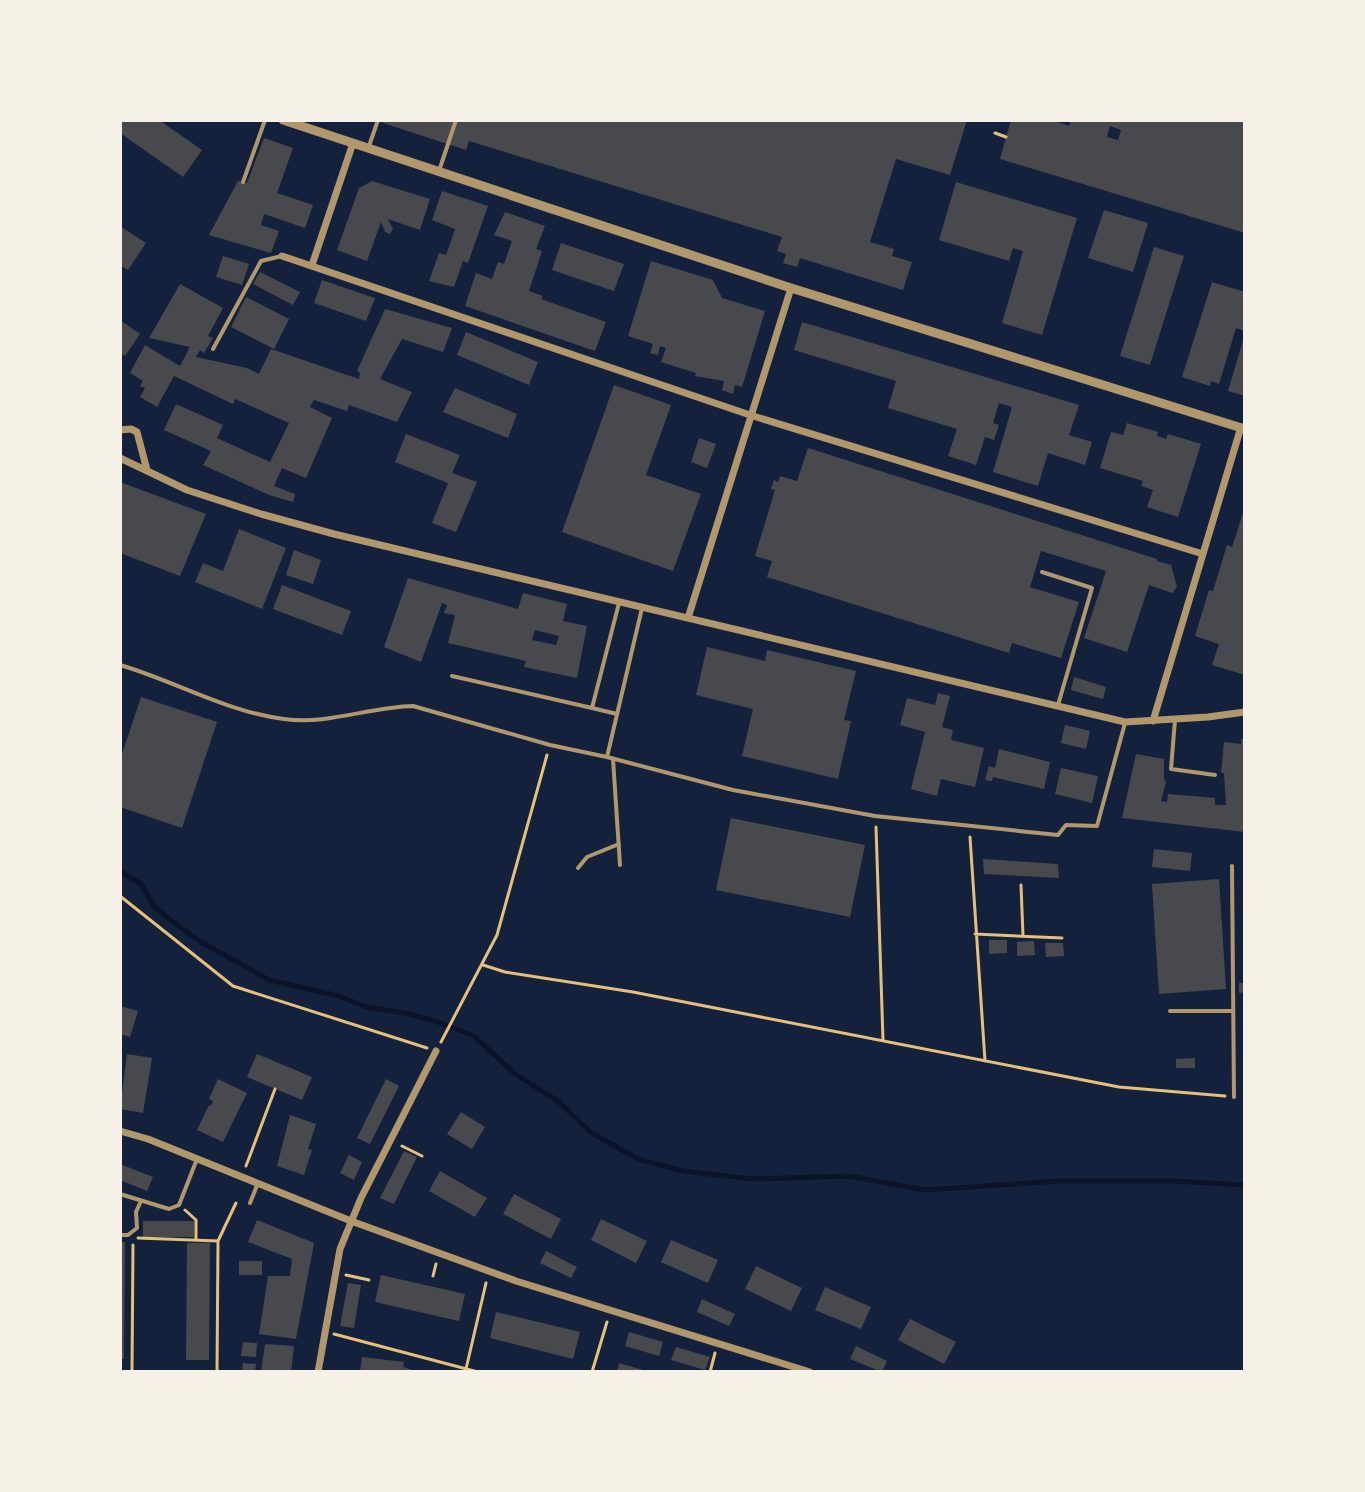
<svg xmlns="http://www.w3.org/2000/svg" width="1365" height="1492" font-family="Figtree,sans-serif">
	<rect width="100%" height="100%" fill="#14213d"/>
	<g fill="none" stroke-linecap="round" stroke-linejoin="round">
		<path stroke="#0b132b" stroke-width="5" d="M120 871 141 884 154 906 173 922 201 942 269 980 339 996 366 1007 406 1013 438 1022 474 1036 515 1074 558 1101 590 1132 638 1159 682 1171 754 1179 849 1176 925 1190 1059 1181H1173L1245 1185"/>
	</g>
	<path fill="#48494c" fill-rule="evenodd" d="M120 120H159L202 150 183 177 120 133Z
		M384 120 475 122 967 120 950 175 896 159 870 242 894 249 892 256 912 262 903 290 800 258 797 267 783 263 786 254 777 251 782 237 469 141 466 150 383 123Z
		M1011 120H1059L1058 122 1069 126 1071 120H1245V233L1000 159ZM1110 126 1121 130 1118 140 1107 137Z
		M264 138 293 148 277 193 313 205 305 228 264 214 261 225 279 231 271 253 209 235 238 181 247 183Z
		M372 181 430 199 420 230 388 219 393 229 390 234 385 232 381 222 367 261 337 250 359 188Z
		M956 182 1077 218 1042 335 1002 323 1023 251 1013 248 1009 261 939 240Z
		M442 191 488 206 468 263 463 261 454 287 429 281 439 253 446 255 455 229 432 220Z
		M1104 210 1148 223 1133 272 1088 258Z
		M505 212 545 226 536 249 542 251 529 291 543 296 541 299 606 322 595 351 465 306 476 273 492 279 498 262 504 264 512 241 494 235Z
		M120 226 146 243 128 270 120 265Z
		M561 243 624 264 614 291 552 270Z
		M1154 247 1184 256 1150 365 1120 356Z
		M223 256 249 264 242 285 216 277Z
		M651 261 713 280 722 298 765 311 742 387 735 385 733 394 722 390 724 381 695 376 696 373 661 362 666 348 660 346 658 355 650 353 653 344 628 336Z
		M260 272 300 292 293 305 253 284Z
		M322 280 375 298 366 321 314 303Z
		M1212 282 1245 292V331L1236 328 1219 384 1211 381 1210 386 1182 377Z
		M180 284 223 308 208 336 213 338 204 353 200 350 196 357 247 368 259 374 271 349 359 379 360 373 357 371 385 309 452 328 443 352 402 339 380 379 412 392 397 422 349 405 347 411 314 400 310 407 332 418 306 478 282 468 274 486 295 494 293 502 269 495 203 465 211 451 164 430 176 404 223 425 217 438 270 462 289 423 235 399 233 404 174 376 157 407 140 397 145 388 140 386 143 381 130 373 145 345 180 366 190 347 149 338Z
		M246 297 289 319 274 349 231 327Z
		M120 320 140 334 125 356 120 353Z
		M802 322 1079 405 1069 435 1092 442 1085 465 1048 453 1038 486 993 472 1012 407 999 403 993 423 999 425 994 440 985 437 976 465 948 456 957 429 888 408 896 381 794 350Z
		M466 332 538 362 529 385 457 355Z
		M1244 337H1245V396L1228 391Z
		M614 385 671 405 646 475 701 494 673 571 562 532Z
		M455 388 517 414 508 438 443 412Z
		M1127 423 1158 432 1157 436 1166 439 1168 434 1201 444 1178 517 1147 507 1153 490 1141 486 1143 481 1100 468 1111 432 1123 435Z
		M406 434 460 455 452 473 477 482 456 532 432 523 448 483 395 462Z
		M699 438 716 444 707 468 691 462Z
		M808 448 1157 559V561L1171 565 1177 587 1172 593 1149 585 1127 652 1084 638 1106 571 1041 551 1030 587 1079 602 1061 658 1012 643 1009 653 767 577 772 561 755 556 775 490 771 489 774 480 778 482 780 476 797 481Z
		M120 482 206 514 180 576 120 553Z
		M1245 507V675L1212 665 1219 644 1195 636 1209 590 1213 591 1227 545 1232 547Z
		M239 529 286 548 262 609 195 582 203 563 223 571Z
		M294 550 321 560 313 584 286 575Z
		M408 578 518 609 523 593 567 604 563 621 587 626 577 678 524 667 526 661 448 643 455 615 444 613 447 605 442 603 421 662 384 647ZM535 630 559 636 556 645 532 640Z
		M282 585 351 611 342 635 273 609Z
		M707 647 765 661 767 650 856 671 844 720 851 721 838 779 742 756 753 709 696 695Z
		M1074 677 1106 687 1103 699 1071 690Z
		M938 693 950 696 942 727 953 730 951 740 984 748 975 787 941 779 937 796 911 789 925 732 900 725 907 698 935 705Z
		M141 697 217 722 182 828 120 807V760Z
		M1065 725 1090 731 1086 749 1061 743Z
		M1241 739H1245V832L1122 818 1136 754 1164 759V779L1166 782 1161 801 1167 802 1168 794 1215 798V805H1226L1224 773H1221L1224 742 1241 744Z
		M999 749 1050 762 1044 789 993 777 992 781 985 780 989 766 995 768Z
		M1061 768 1098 776 1092 803 1055 794Z
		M731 818 865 845 850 917 716 890Z
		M1154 849 1192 853 1190 871 1152 867Z
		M983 859 1058 864 1059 878 984 874Z
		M1219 879 1226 989 1159 994 1152 884Z
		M989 940H1007V953L989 954Z
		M1034 941 1035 955 1017 956V942Z
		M1045 943H1063L1064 956 1046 957Z
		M1239 983H1245V992L1239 993Z
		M120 1006 138 1011 130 1037 120 1034Z
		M127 1054 152 1058 143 1113 120 1109Z
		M257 1054 312 1077 302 1100 247 1077Z
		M1195 1058V1068H1176V1059Z
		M218 1079 247 1093 223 1142 197 1130 209 1105 211 1106 213 1101 209 1099Z
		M386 1079 399 1086 370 1144 357 1138Z
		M461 1112 485 1127 472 1149 447 1134Z
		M290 1115 316 1124 308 1149 312 1150 304 1175 277 1166Z
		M404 1151 417 1157 394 1204 380 1198Z
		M349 1155 362 1162 354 1180 340 1173Z
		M120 1164 153 1177 147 1191 120 1180Z
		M440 1171 487 1198 475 1217 429 1191Z
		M514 1194 561 1219 551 1239 503 1214Z
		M601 1219 647 1241 636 1263 591 1240Z
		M257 1220 314 1243 296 1339 259 1334 268 1276H290L292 1259 248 1242Z
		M143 1221H194V1237H143Z
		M671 1240 718 1260 708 1283 661 1262Z
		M120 1242H125L124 1359H120Z
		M187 1243H210L209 1360H186Z
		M546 1251 577 1267 571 1278 540 1263Z
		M239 1261H262V1275H239Z
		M756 1266 802 1288 791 1311 745 1289Z
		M381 1275 465 1294 459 1321 375 1302Z
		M348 1283 361 1285 354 1328 340 1326Z
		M825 1287 871 1307 861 1329 815 1310Z
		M702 1299 735 1314 729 1326 697 1312Z
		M496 1312 580 1332 573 1359 490 1338Z
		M910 1319 956 1342 944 1364 898 1340Z
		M629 1332 663 1342 659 1356 625 1346Z
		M243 1342 257 1343 256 1357 241 1356Z
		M265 1344 294 1346 291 1372H261Z
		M856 1346 887 1361 882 1372 850 1359Z
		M676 1347 710 1357 705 1370 671 1360Z
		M362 1357 404 1362 403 1367 419 1372H360Z
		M243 1363 256 1364 255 1372 242 1371Z
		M619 1363 647 1371V1372H617Z"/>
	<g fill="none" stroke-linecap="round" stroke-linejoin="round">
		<path stroke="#e5c07b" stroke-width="3" d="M995 133 1006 137
			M876 827 883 1040
			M970 837 985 1061
			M1021 885 1023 936
			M120 896 233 986 427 1048
			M975 934 1062 938
			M483 965 505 972 633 992 1119 1087 1225 1096
			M441 1042 497 935 547 755
			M402 1146 422 1156
			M246 1166 275 1089
			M185 1210 196 1220V1240
			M138 1238 218 1241
			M346 1275 369 1280
			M433 1276 436 1264
			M334 1334 478 1372
			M466 1369 486 1283
			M132 1372 133 1245
			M217 1372 218 1241 236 1203
			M592 1372 607 1322
			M710 1372 715 1353"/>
		<path stroke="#b1986c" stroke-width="4" d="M369 146 378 120
			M439 171 456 120
			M243 182 265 120
			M213 349 261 261 282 256
			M1042 572 1092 588 1058 705
			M120 665C175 681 227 712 284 719 328 725 369 707 413 706L550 745 607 757 733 790 875 816 1058 835 1066 825 1097 826 1125 723
			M452 676 592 708 619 603
			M592 708 617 714
			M1175 720 1171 769 1215 775
			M607 757 642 608
			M613 759 620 865
			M1232 866 1234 1097
			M578 868 587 857 619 844
			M1170 1011H1233
			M120 1194 169 1209 179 1205 197 1159
			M250 1203 258 1183
			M120 1235H128L137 1228 136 1212 140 1203"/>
		<path stroke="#b1986c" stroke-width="7" d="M282 256 753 416 1203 554
			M312 265 353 143
			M120 430 131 429 137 432 147 470
			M120 458 187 490 261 514 334 534 1125 722 1208 717 1245 712
			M688 618 791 288
			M1153 721 1241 427
			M120 1131 148 1139 351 1221 516 1281 810 1372
			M318 1372 340 1249 361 1198 436 1051"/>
		<path stroke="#b1986c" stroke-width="9" d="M283 120 791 288 1245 429"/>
	</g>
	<rect width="1365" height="1492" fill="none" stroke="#f6f1e7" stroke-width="244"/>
</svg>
